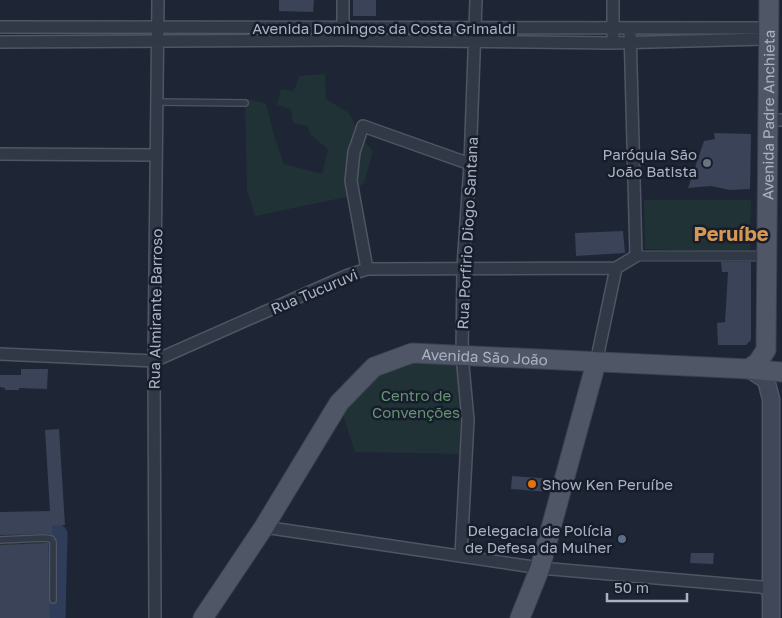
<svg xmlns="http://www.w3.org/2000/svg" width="782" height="618" font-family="'Golos Text',sans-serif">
	<rect width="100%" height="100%" fill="#1e2635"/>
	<path fill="#203236" d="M325 74 326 99 349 113 363 140 373 151 364 183 346 197 255 216 247 189 245 98 266 104 275 139 284 164 322 174 328 149 311 135 307 126 293 123 291 109 277 105 281 89 294 91 299 76Z
		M644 200H751L750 253 645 249Z
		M462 355 466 454 355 452 339 403 374 367Z
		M65 531 60 618H0V532Z"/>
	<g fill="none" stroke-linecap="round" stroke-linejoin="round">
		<path stroke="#2f3d5b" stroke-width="19" d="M56 618 58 534"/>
	</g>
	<path fill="#3a4357" d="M279 0H314L313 12 279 11Z
		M353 0H376V16H353Z
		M714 133 751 134 750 189 730 190 711 186 688 188 704 141 715 139Z
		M623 231 625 253 576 256 575 233Z
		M721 262H751V340L746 345H718L717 323 725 322 728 272H722Z
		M21 369H48L47 389 19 388V390H5V388L0 387V375H21Z
		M59 429 65 525 52 526V534L0 535V512L50 511 45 430Z
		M512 476 553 479 549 492 511 489Z
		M48 543 50 618H0V545Z
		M691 553H714L713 564 690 563Z"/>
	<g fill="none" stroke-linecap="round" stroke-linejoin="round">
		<defs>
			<path id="service" d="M157 102 245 103
				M0 540 44 538 51 539 53 542V600"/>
			<path id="pedestrian" d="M636 256H766"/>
			<path id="minor" d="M343 0V36
				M0 27 768 28
				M613 36V0
				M0 42 343 40 613 43 768 39
				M768 120H782
				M0 154 156 155
				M367 269 351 181 354 152 363 126 470 164
				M0 354 154 361 346 276 367 269 616 268 636 256 630 29
				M596 363 616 268
				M264 527 540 568 761 587 771 591
				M461 555 468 420 462 355 463 267 470 164 476 0
				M155 618 154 361 158 0"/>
			<path id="secondary" d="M749 369 766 380 771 399V618"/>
			<g id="primary">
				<path id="s1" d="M749 369 758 362 766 350 769 0"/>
				<path id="s2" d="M203 618 264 527 339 403 374 367 412 353 749 369 782 372"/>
				<path d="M520 618 540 568 596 363"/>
			</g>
		</defs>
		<use href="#service" stroke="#4f5564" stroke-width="8"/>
		<use href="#pedestrian" stroke="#4f5564" stroke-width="11"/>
		<use href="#minor" stroke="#4f5564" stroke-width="14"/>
		<use href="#secondary" stroke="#4f5564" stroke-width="19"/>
		<use href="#primary" stroke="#3b414f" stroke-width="21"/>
		<use href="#service" stroke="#313846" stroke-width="5.5"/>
		<use href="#pedestrian" stroke="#313846" stroke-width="9"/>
		<use href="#minor" stroke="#313846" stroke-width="11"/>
		<use href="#secondary" stroke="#3f4759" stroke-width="16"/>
		<use href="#primary" stroke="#4f5766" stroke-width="19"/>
	</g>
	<circle fill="#6b7280" stroke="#171d2a" stroke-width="2" cx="707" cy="163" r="5"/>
	<circle fill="#e8710a" stroke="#171d2a" stroke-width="2" cx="532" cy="484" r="5"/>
	<circle fill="#5c6f8a" stroke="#171d2a" stroke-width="2" cx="622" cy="539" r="5"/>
	<g text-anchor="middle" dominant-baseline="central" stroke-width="5" stroke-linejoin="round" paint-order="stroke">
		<g font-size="15" fill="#abb2c4" stroke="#171d2a">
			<text x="384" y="28">Avenida Domingos da Costa Grimaldi</text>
			<text stroke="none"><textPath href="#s1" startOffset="261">Avenida Padre Anchieta</textPath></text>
			<text transform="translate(467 233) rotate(-87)">Rua Porfirio Diogo Santana</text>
			<text transform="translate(314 291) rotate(-23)">Rua Tucuruvi</text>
			<text transform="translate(155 309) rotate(-89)">Rua Almirante Barroso</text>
			<text stroke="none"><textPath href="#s2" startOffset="418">Avenida São João</textPath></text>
		</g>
		<g font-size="15" fill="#abb2c4" stroke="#171d2a" text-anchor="end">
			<text x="697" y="154">Paróquia São<tspan x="697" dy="17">João Batista</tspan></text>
			<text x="542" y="484" text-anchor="start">Show Ken Peruíbe</text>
			<text x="612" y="530">Delegacia de Polícia<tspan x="612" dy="17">de Defesa da Mulher</tspan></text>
		</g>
		<g font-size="15" fill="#639472" stroke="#171d2a">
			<text x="416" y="395">Centro de<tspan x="416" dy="17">Convenções</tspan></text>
		</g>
		<g font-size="20" font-weight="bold" fill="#d59854" stroke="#171d2a">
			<text x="731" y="233">Peruíbe</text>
		</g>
	</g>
	<path d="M607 593v8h80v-8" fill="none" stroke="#abb2c4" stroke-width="2.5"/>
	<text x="614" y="593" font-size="15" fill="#abb2c4" stroke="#171d2a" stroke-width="4" paint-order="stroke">50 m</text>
</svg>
